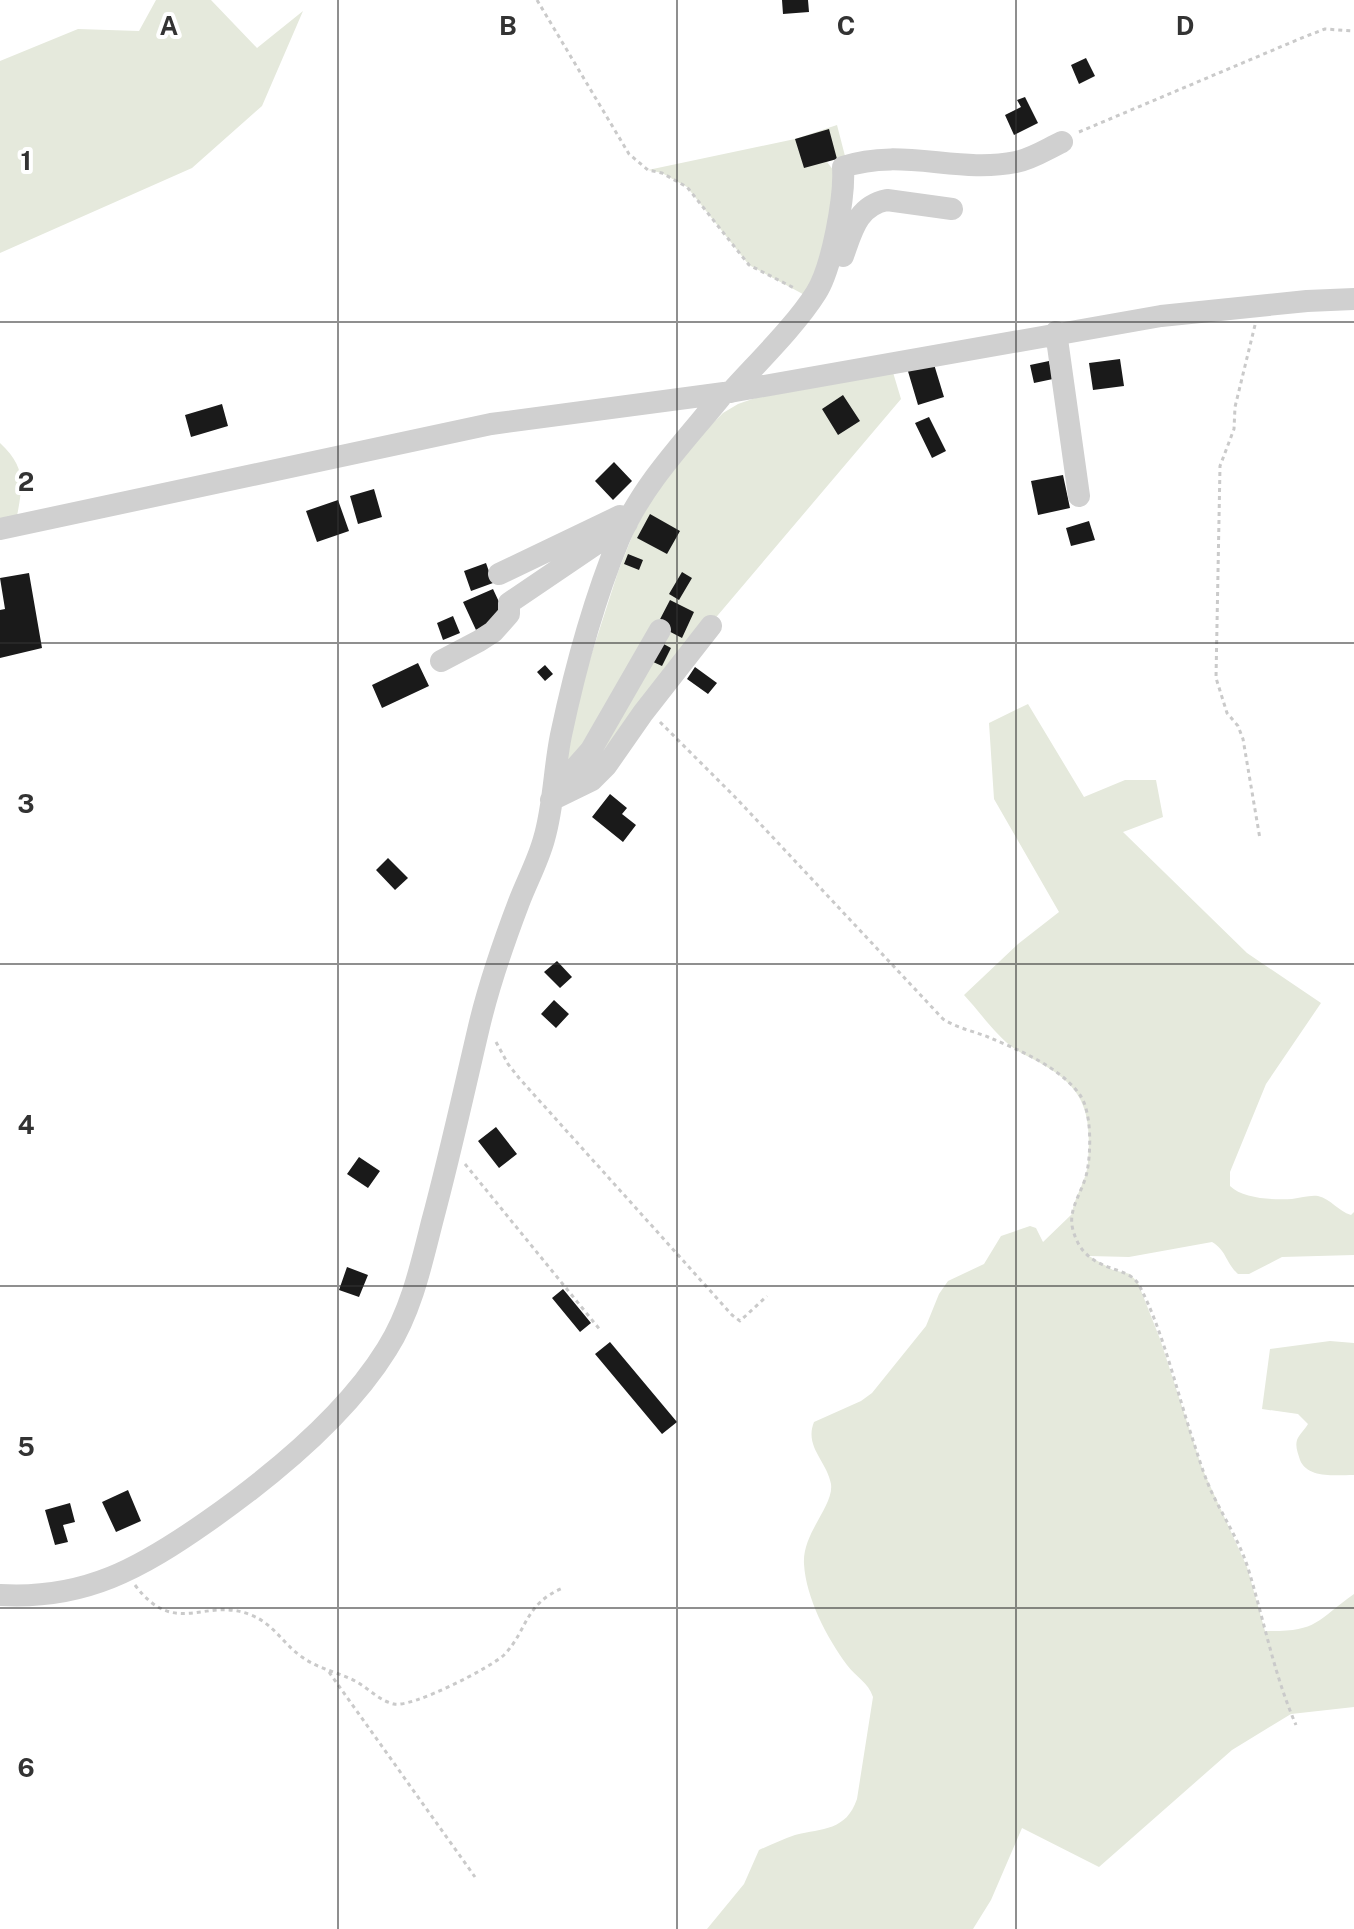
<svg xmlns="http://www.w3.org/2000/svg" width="1354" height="1929" font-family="'Public Sans',sans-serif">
	<rect width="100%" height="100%" fill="#fff"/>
	<path fill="#e5e9dc" d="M156 0H211L257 48 303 11 262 106 192 168 0 253V61L78 29 139 31Z
		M837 125 845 156 827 162 844 184 812 299 749 265 687 187 662 173 648 170 795 139Z
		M892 369 901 399 568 792 565 755 578 696 618 572 635 529 657 491 704 432 723 413 738 404 761 396Z
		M0 443C26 467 23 484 17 516L0 520Z
		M1028 704 1084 797 1125 780H1156L1163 817 1123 832 1247 953 1321 1003 1266 1084 1230 1172V1186C1243 1199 1274 1200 1292 1199 1301 1198 1309 1195 1318 1196 1331 1199 1338 1211 1351 1215L1354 1212V1255L1282 1257 1249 1274H1238C1225 1262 1227 1251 1212 1242L1129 1257 1089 1256 1113 1270 1130 1274 1138 1283 1160 1339 1202 1468 1247 1567 1265 1631C1317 1632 1315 1622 1354 1594V1707L1291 1714 1232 1750 1099 1867 1022 1828 991 1900 973 1929H707L744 1884 759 1850C771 1845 783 1839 795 1835 823 1828 846 1831 857 1799L873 1697C868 1682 856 1677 847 1665 827 1638 806 1598 804 1564 802 1533 834 1506 831 1484 827 1461 804 1447 814 1422L861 1401 872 1393 926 1326 939 1294 948 1281 984 1264 1001 1236 1030 1226 1036 1228 1043 1242 1072 1214C1074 1196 1087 1181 1088 1162 1091 1118 1087 1091 1047 1067 1037 1060 1025 1056 1015 1049 996 1036 980 1012 964 995L1018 944 1059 912 994 799 989 723Z
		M1330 1341 1354 1343V1475C1336 1475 1308 1479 1300 1460 1298 1453 1295 1447 1297 1440 1299 1435 1305 1429 1308 1424L1298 1414 1262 1409 1270 1349Z"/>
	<path fill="#1a1a1a" d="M782 0H808L809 12 783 14Z
		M1086 58 1095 76 1079 84 1071 65Z
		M1025 97 1038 123 1014 135 1005 115 1021 107 1017 100Z
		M829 129 837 159 804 168 795 139Z
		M1120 359 1124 386 1093 390 1089 363Z
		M933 361 944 397 918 405 907 368Z
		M1049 361 1053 379 1034 383 1030 365Z
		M843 395 860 421 838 435 822 409Z
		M222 404 228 426 191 437 185 415Z
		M929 417 946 451 932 458 915 423Z
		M614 462 632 481 613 500 595 481Z
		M1063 475 1070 508 1038 515 1031 481Z
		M374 489 382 517 358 524 350 496Z
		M338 500 349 531 317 542 306 511Z
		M650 514 680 531 667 554 637 538Z
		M1089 521 1095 540 1071 546 1066 528Z
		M628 554 643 560 639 570 624 564Z
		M486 563 493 583 471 591 464 571Z
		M682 572 692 578 679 600 669 594Z
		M29 573 42 648 0 658V610L5 609 0 578Z
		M493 589 506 617 476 630 463 602Z
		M670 600 694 612 682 638 657 625Z
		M453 616 460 633 443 640 437 623Z
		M660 642 671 648 662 666 651 661Z
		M418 663 429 686 382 708 372 685Z
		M545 665 553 674 545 681 537 672Z
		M695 667 717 683 708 694 687 679Z
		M610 794 627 808 622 814 636 825 623 842 592 817Z
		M388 858 408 878 395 890 376 870Z
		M557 961 572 977 560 988 544 972Z
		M554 1000 569 1014 556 1028 541 1014Z
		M496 1127 517 1154 499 1168 478 1141Z
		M359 1157 380 1171 368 1188 347 1174Z
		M347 1267 368 1275 359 1297 339 1290Z
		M563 1289 591 1323 580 1332 552 1298Z
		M610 1342 677 1422 662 1434 595 1354Z
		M128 1490 141 1521 116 1532 102 1502Z
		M70 1503 75 1522 63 1525 68 1542 55 1545 45 1510Z"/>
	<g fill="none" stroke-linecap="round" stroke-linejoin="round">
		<path stroke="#cacaca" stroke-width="3" stroke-dasharray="4 4" stroke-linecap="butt" d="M537 0 629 154 648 170 662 173 687 187 749 265 796 289
			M1079 132 1304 37 1325 29 1354 31
			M1255 325 1235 407 1234 429 1220 466 1216 678 1227 713 1238 726 1243 739 1260 839
			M660 722 736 798 943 1019C957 1028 973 1031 988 1037 1019 1050 1060 1067 1080 1095 1092 1112 1091 1152 1087 1172 1083 1192 1067 1209 1073 1230 1085 1275 1127 1263 1139 1285 1162 1328 1176 1388 1191 1434 1198 1455 1204 1477 1214 1497 1226 1521 1240 1543 1248 1568 1264 1620 1274 1675 1296 1725
			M496 1042 508 1064 519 1078 732 1315 740 1321 767 1296
			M465 1164 601 1331
			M135 1585C175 1639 205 1596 251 1615 274 1624 283 1644 302 1657 320 1670 339 1672 357 1682 369 1689 380 1701 394 1704 412 1708 490 1668 504 1655 528 1630 524 1604 563 1588
			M329 1672 475 1877"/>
		<path stroke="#d0d0d0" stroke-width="22" d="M843 256C852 231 857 206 887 200L952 209
			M1056 332 1079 496
			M731 392C757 363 796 325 816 293 832 268 845 197 843 167 902 147 957 174 1016 162 1032 159 1047 149 1062 142
			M0 529 491 424 724 393 1161 316 1307 301 1354 299
			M499 574 620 516
			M441 661 479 641 493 632 509 614V603L627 523
			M554 792 591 750 660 630
			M551 800 592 780 606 766 643 713 711 626
			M0 1595C85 1600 141 1568 208 1521 272 1476 345 1417 387 1349 411 1311 421 1266 432 1222 449 1159 463 1095 478 1031 488 987 503 944 519 902 527 881 538 861 544 839 554 805 554 769 561 735 575 669 593 602 619 539 643 483 687 439 724 393"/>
	</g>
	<path fill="none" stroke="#333" stroke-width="2" stroke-opacity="0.55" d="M338 0V1929M677 0V1929M1016 0V1929M0 322H1354M0 643H1354M0 964H1354M0 1286H1354M0 1608H1354"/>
	<g font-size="26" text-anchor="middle" font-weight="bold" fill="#333" stroke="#fff" stroke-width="8" stroke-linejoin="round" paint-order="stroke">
		<text x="169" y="35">A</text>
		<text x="508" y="35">B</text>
		<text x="846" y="35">C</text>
		<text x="1185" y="35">D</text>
		<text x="26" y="170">1</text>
		<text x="26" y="491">2</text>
		<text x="26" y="813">3</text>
		<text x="26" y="1134">4</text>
		<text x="26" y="1456">5</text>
		<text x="26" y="1777">6</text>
	</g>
</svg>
